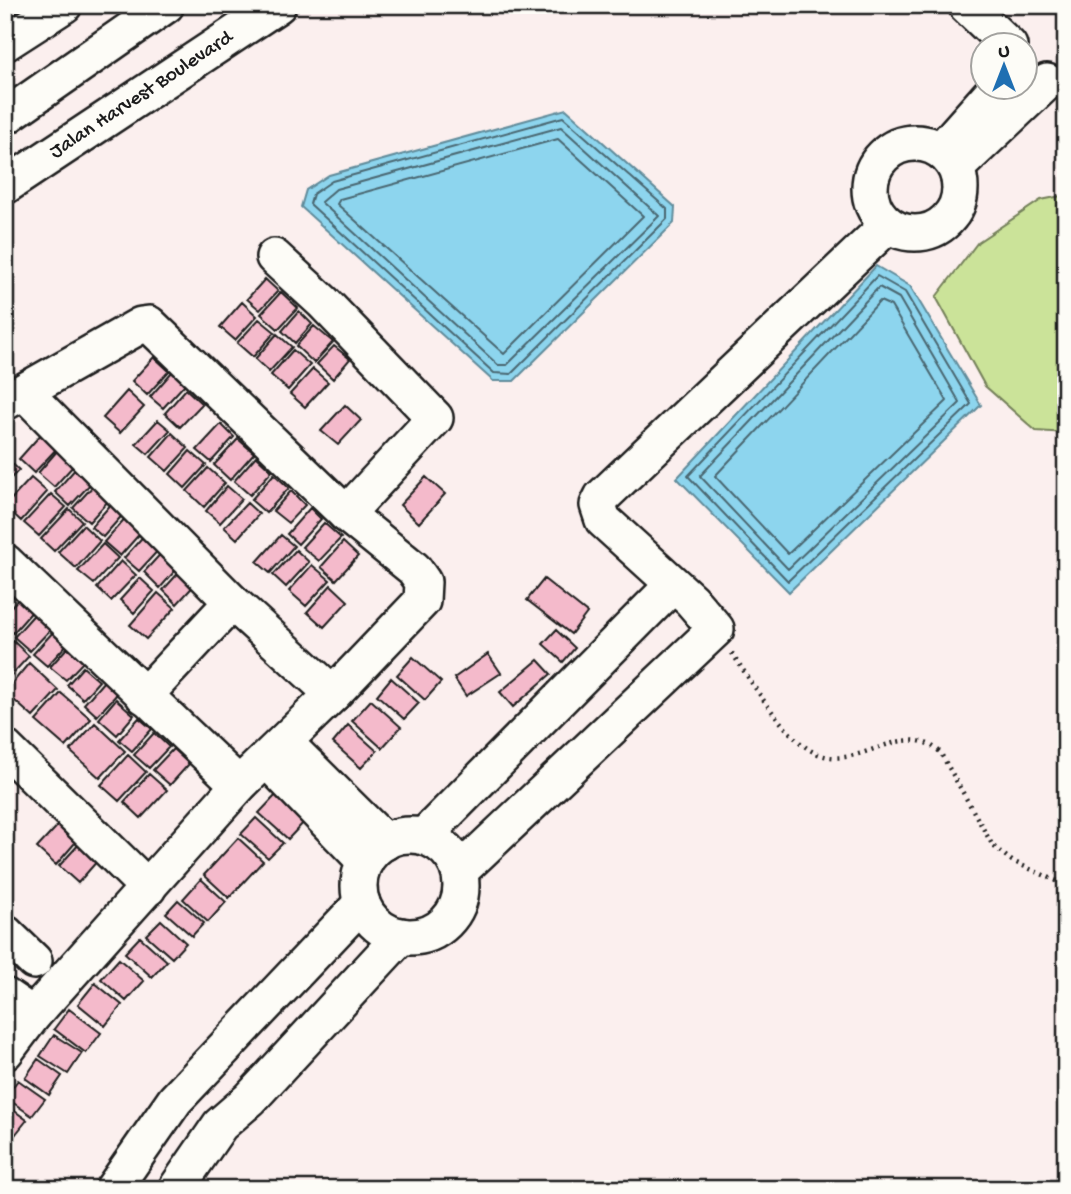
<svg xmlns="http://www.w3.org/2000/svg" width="1071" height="1194" font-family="'Gochi Hand',sans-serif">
	<rect width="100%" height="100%" fill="#fbefee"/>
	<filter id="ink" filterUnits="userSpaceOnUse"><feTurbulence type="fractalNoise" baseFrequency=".0143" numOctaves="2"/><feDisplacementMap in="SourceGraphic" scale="14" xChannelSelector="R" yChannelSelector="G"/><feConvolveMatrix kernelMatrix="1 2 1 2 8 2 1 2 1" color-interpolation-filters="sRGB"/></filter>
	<g filter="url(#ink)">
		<path fill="#cbe399" stroke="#74805a" stroke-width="2" d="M1066 195V433L1036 431 985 386 936 297 978 242 1041 200Z"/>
		<path fill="#8dd5ee" stroke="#608b9a" stroke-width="2" d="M566 109 675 207 674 223 514 381H493L301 207 306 190 329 175Z
			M876 266 910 286 981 405 789 592 677 478Z"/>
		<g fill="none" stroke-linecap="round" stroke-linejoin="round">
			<path stroke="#496670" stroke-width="2" d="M563 117 667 209V219L511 374 494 373 310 204 313 194 332 181Z
				M561 127 659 216 507 365H498L321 202 336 189Z
				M558 139 643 216 504 354 337 204 340 199Z
				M877 276 905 292 971 404 788 581 688 476Z
				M879 287 899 298 960 403 788 569 700 476Z
				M880 301 891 306 947 401 788 554 715 476Z"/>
		</g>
		<path fill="#f4bacb" stroke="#1c1c1c" stroke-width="2" d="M265 279 278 291 260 310 247 299Z
			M281 292 298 308 278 329 261 314Z
			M242 302 257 316 235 340 220 327Z
			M299 311 312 324 295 343 282 331Z
			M259 319 275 332 253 357 237 343Z
			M314 326 333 342 314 363 296 346Z
			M277 334 292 347 269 372 255 359Z
			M334 346 350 359 333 379 317 364Z
			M293 350 310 365 288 390 271 375Z
			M154 357 169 371 147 395 132 381Z
			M313 369 328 382 305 407 290 394Z
			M172 372 185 384 163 408 150 397Z
			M186 389 202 404 180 427 165 413Z
			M127 391 144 407 120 433 103 418Z
			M345 405 361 420 338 445 321 431Z
			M158 420 170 430 148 454 136 444Z
			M221 424 234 437 211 462 197 450Z
			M43 432 59 446 34 473 19 459Z
			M172 433 188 448 167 471 151 457Z
			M238 439 254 453 230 480 214 465Z
			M58 450 74 465 54 487 38 473Z
			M190 451 206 465 185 488 170 474Z
			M256 456 272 471 250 495 234 481Z
			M5 457 19 470 5 484Z
			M77 467 93 481 70 506 55 492Z
			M208 468 225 483 204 507 187 491Z
			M274 474 289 488 266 513 251 500Z
			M426 477 445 494 419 523 400 505Z
			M31 478 47 492 21 521 5 506Z
			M94 485 110 499 89 522 73 508Z
			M227 486 242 499 220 523 206 511Z
			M291 491 305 505 288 523 273 511Z
			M51 494 66 507 39 536 24 523Z
			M114 501 126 511 103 537 91 527Z
			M247 503 259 514 237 539 224 527Z
			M310 508 321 519 298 544 287 534Z
			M69 509 82 521 54 551 41 539Z
			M128 515 144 529 120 556 104 542Z
			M324 523 341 538 319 561 302 547Z
			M83 525 100 541 76 568 58 552Z
			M147 532 162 546 139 571 124 558Z
			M281 535 294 546 270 573 257 562Z
			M343 542 358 556 336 580 321 567Z
			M103 544 118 558 94 584 78 571Z
			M165 549 181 564 160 588 144 572Z
			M296 550 309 562 286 587 273 575Z
			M121 561 136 575 111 601 97 588Z
			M312 565 330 580 306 606 289 591Z
			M184 567 199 580 177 604 163 590Z
			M140 578 154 591 134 613 120 600Z
			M544 579 587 613 571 634 527 600Z
			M331 585 348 601 324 627 307 612Z
			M158 593 175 608 146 639 130 625Z
			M22 595 36 607 13 633 5 626V613Z
			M39 609 56 624 30 651 14 637Z
			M55 630 69 642 47 666 33 654Z
			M556 630 575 648 563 662 543 644Z
			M10 638 29 656 5 682V643Z
			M67 648 83 662 66 680 50 667Z
			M488 654 501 673 466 696 454 678Z
			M413 657 441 682 425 700 397 675Z
			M538 660 551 674 513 707 500 692Z
			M29 663 58 690 33 717 5 692Z
			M83 667 99 681 83 699 67 685Z
			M391 678 419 703 404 719 377 695Z
			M104 681 118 693 97 716 84 704Z
			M61 693 91 719 66 747 36 721Z
			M116 699 134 715 117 735 99 719Z
			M371 700 401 727 382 748 352 721Z
			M139 718 152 729 132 751 119 740Z
			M95 723 125 751 100 778 70 751Z
			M348 725 377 751 361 768 333 743Z
			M154 733 169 747 149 768 134 755Z
			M173 749 189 764 170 785 153 770Z
			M128 755 146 772 119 801 101 785Z
			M149 774 167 790 141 818 124 802Z
			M277 794 306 820 288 839 259 813Z
			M256 818 283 843 268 858 241 834Z
			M63 820 81 836 56 865 37 848Z
			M238 838 263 861 229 898 204 875Z
			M81 842 99 859 78 883 59 866Z
			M201 879 226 902 208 922 183 899Z
			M178 900 204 923 192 936 166 913Z
			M161 920 186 943 172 958 146 935Z
			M140 937 167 961 152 977 125 953Z
			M119 959 144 981 126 1001 101 979Z
			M95 983 122 1005 105 1026 78 1004Z
			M69 1009 101 1033 86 1053 54 1029Z
			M54 1035 82 1053 68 1074 40 1056Z
			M38 1059 62 1076 49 1095 25 1078Z
			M18 1080 45 1099 32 1116 5 1097Z
			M5 1104 27 1120 11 1140 5 1136Z"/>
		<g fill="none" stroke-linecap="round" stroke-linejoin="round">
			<defs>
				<g id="minor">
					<path d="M966 5 1009 46"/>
					<path d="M5 43 64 5"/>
					<path d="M5 117 166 5"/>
					<circle cx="915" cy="188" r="45"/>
					<path d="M941 150 996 88"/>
					<path d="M957 167 1047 82"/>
					<path id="s1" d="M5 186 278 5"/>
					<path d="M274 257 323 302 435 418 346 514"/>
					<path d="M24 392 232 602 333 694"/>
					<path d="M5 402 141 325 149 324 346 514 414 569 423 582 422 601 333 694 239 785 33 1015 5 1052"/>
					<path d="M5 562 239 785"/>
					<path d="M144 696 232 602"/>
					<path d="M284 742 385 842"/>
					<path d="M5 748 148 888"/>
					<path d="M267 760 365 861"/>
					<circle cx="410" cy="886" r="51"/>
					<path d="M424 836 673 585"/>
					<path d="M460 871 716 629 691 600 603 520 598 505 602 497 888 225"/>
					<path d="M5 933 34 961"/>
					<path d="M5 996 33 1015"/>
					<path d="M113 1189 175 1100 362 903"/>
					<path d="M176 1189 220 1125 250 1099 401 936"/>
				</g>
			</defs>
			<use href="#minor" stroke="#1c1c1c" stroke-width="40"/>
			<path stroke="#1c1c1c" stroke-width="4.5" stroke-dasharray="2 5" stroke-linecap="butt" d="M732 653C750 680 788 743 818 754 861 771 902 718 940 752L993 846 1012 861 1066 885"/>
			<use href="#minor" stroke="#fdfcf7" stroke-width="35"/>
		</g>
	</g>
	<g text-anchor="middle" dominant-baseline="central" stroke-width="6" stroke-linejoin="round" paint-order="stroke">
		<g font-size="21" fill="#1c1c1c" stroke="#fdfcf7">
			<text stroke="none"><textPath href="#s1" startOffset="164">Jalan Harvest Boulevard</textPath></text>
		</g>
	</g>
	<rect width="1071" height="1194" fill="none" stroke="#fdfcf7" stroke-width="28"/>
	<rect x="14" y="14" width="1043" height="1166" fill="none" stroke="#1c1c1c" stroke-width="2.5" filter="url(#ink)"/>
	<g transform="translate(1004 66)"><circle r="33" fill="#fdfcf7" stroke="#a3a29f" stroke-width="2"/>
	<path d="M0-5L12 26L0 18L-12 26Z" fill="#1f6fb2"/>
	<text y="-10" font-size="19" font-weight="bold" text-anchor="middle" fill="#1c1c1c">U</text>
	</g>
</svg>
